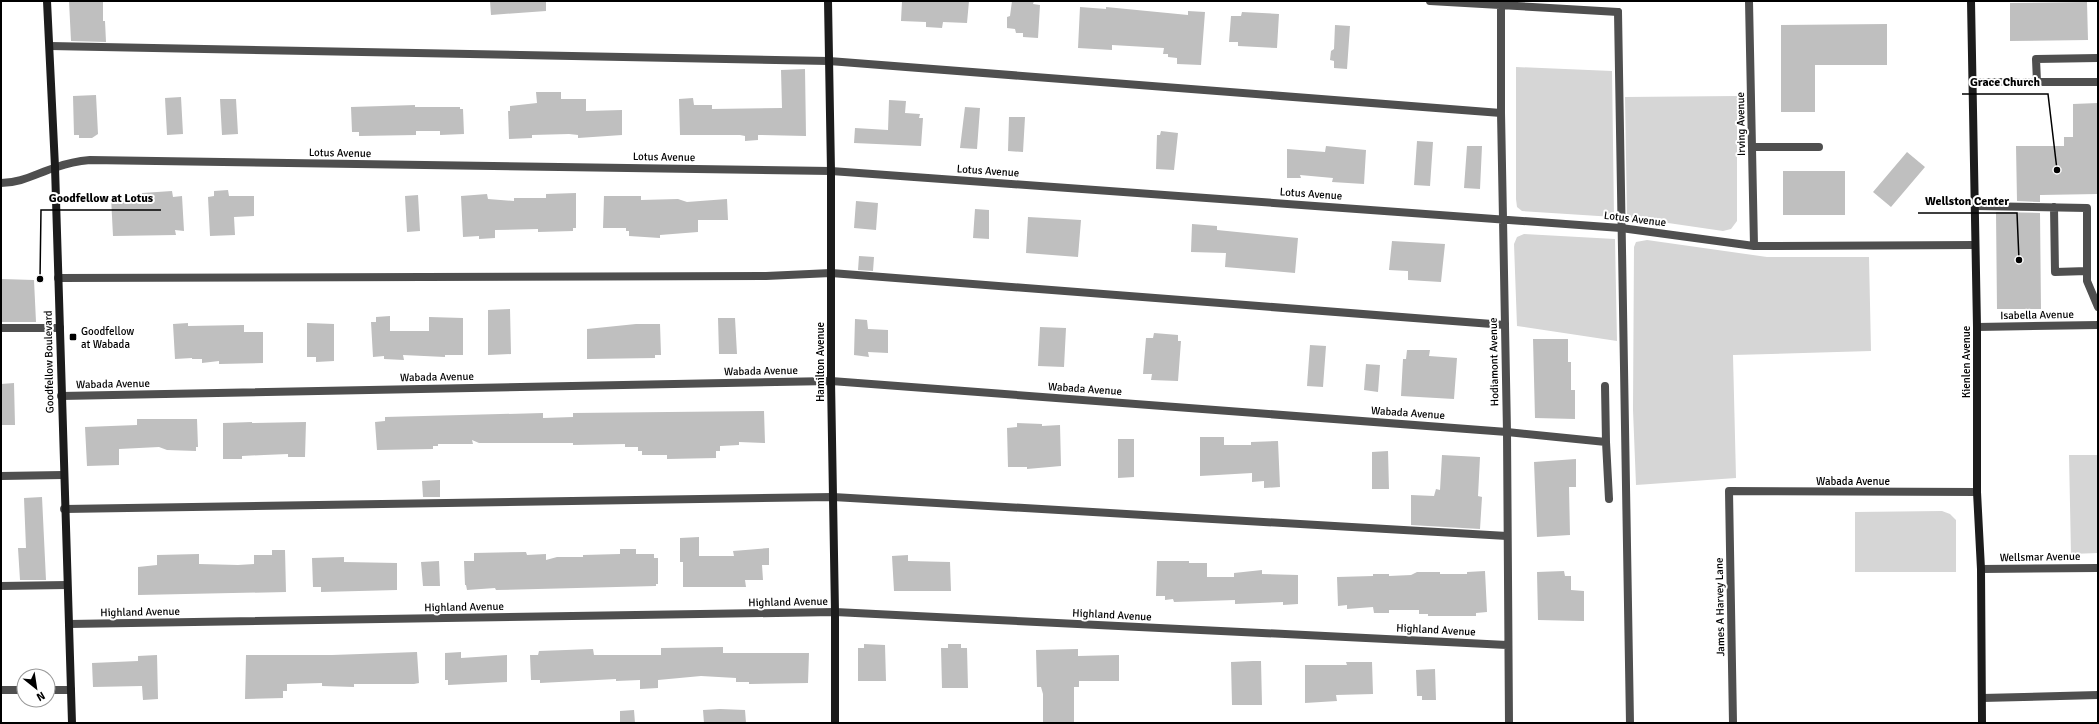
<svg xmlns="http://www.w3.org/2000/svg" width="2099" height="724" font-family="Signika,sans-serif">
	<rect width="100%" height="100%" fill="#fff"/>
	<path fill="#d6d6d6" d="M1516 67 1612 71 1614 217 1522 211 1517 207 1516 199Z
		M1737 96V221L1731 229 1723 231 1627 217 1625 97Z
		M1524 234 1615 239 1617 341 1517 326 1514 244 1517 237Z
		M1647 240 1767 257H1869L1871 351 1733 355 1736 478 1636 485 1633 410 1634 247 1636 242Z
		M2069 455H2098V553L2071 554Z
		M1942 511 1950 514 1956 520V572H1855V512Z"/>
	<path fill="#bfbfbf" d="M69 1H103V21H105L106 42 71 41Z
		M490 1H546V11L491 15Z
		M902 1H969L967 23 943 22 942 28 926 27V22L901 21Z
		M1012 1H1034L1033 4 1040 5 1038 38 1023 37V33H1016L1015 29 1007 28V17L1010 16Z
		M2087 2 2088 40 2010 41V3Z
		M1080 7 1106 9V7L1188 15V11L1205 12 1201 65 1177 64V58L1168 57V54H1163L1164 48 1112 45V50L1078 48Z
		M1242 12 1279 14 1277 48 1238 46V42H1229L1231 16H1241Z
		M1887 24V65H1815V112H1781V25Z
		M1335 25 1350 26 1347 69 1334 68V61L1330 60 1331 51 1334 49Z
		M805 69 806 136 760 135H758V140L745 141V136L740 135H680L679 99 693 98 694 105H712V109L782 108 781 70Z
		M536 92H561V99H586V111L622 110V135L578 138V135L569 134 532 135V138L509 139 508 111H510V106L537 103Z
		M96 95 98 134 92 138H79V135H74L73 96Z
		M181 97 183 134 167 135 165 98Z
		M220 99H236L238 134 222 135Z
		M889 100 906 101 905 113 920 114 919 118H923L921 146 854 143 855 128 888 130Z
		M2098 103V194L2040 195V202L2017 201 2016 146H2064V137H2073V104Z
		M415 105V107H460V109H463L464 134 440 135V131H416V135L359 136V132H352L351 107Z
		M965 107 980 108 977 149 960 148Z
		M1009 117H1025L1023 152 1008 151Z
		M1161 131 1178 133 1174 170 1156 169 1157 135H1160Z
		M1417 141 1433 142 1430 186 1414 185Z
		M1326 146 1366 150 1364 184 1332 182 1333 178 1300 175 1301 178H1287V149L1325 152Z
		M1467 146H1482L1480 189 1464 188Z
		M1907 152 1925 167 1891 207 1873 192Z
		M1783 171H1845V215H1783Z
		M228 190 229 196H254V216L234 217 235 235 210 236 208 197 214 196V191Z
		M172 191 173 197 182 196 184 231 175 230 176 235 113 236 111 197 142 195V193Z
		M576 193V228H573V231L538 232V229L495 230V238L479 239V236L463 237 461 196 487 194 488 199 514 201V198H546V194Z
		M418 195 420 231 407 232 405 196Z
		M604 196H641V200L678 199 687 202 727 199 728 220H698V232L660 235V238L629 236V231H626V228H603Z
		M856 201 878 203 876 230 854 228Z
		M975 209 989 210V239L973 238Z
		M1996 212 2040 213 2041 309H1997Z
		M1028 217 1081 220 1078 257 1026 253Z
		M1192 224 1217 226V230L1298 238 1295 273 1225 267 1226 253 1191 252Z
		M1392 241 1445 244 1441 282 1408 280V271L1389 270Z
		M859 256 874 257 873 271 858 270Z
		M1 279 34 280 36 322H1Z
		M510 309 511 354 488 355V310Z
		M390 316V331H429V317L463 318V355H445V357L403 355 404 360 384 359V356L373 357 371 322H376V317Z
		M718 318H735L737 354H719Z
		M855 319 867 320 868 329 888 330V353L868 352 869 357 854 355Z
		M188 323V326L244 325V332H263V363L219 364V361L202 363V359H192V358L175 359 173 324Z
		M307 323 334 324V361L316 362V357H307Z
		M636 324H660L661 355H655V358L587 359V329Z
		M1040 327 1066 328 1064 367 1038 366Z
		M1154 333 1178 335V341H1181L1178 381 1151 380 1152 374H1143L1146 338H1153Z
		M1533 339H1568V362H1571V390H1575V419L1535 418Z
		M1310 345 1326 346 1323 387 1307 386Z
		M1407 350H1430L1429 356 1457 358 1454 399 1401 396 1403 359H1406Z
		M1366 364 1380 365 1378 392 1364 390Z
		M14 383 15 425H1V384Z
		M764 411 765 443 739 442V445L720 446V451H716V458L667 459V455H642V451H638V447H625V444L573 445V443H479L472 440 473 444H438V446H433V449L377 450 375 422 385 421V417L543 413V418L573 417V413Z
		M137 419H197L198 447H196V451L167 450 159 447 119 449V465L87 466 85 427 137 425Z
		M252 422V423L306 422 305 457H288V454L264 455 242 456V459H223V423Z
		M1017 423 1042 424V426L1060 425 1061 466 1027 469V467H1008L1007 428 1017 427Z
		M1200 437H1224V445H1251V442L1278 441 1280 487 1264 488V481L1252 482V473L1200 476Z
		M1118 439H1134V477L1118 478Z
		M1388 451 1389 489H1372V452Z
		M1442 455 1480 457 1478 496 1482 497 1480 529 1411 525V495L1434 496 1436 489 1440 490Z
		M1576 459V487H1569L1570 535 1537 537 1534 462Z
		M440 480V497H423L422 481Z
		M42 497 46 580H20L18 548H26L24 498Z
		M699 537V556H734L733 551 769 548V565H762L763 580H745L746 587H683V562H680V538Z
		M620 549H636V554H654V558H658V584H656V586L496 590 495 588 467 590 466 585H465L464 561H474V553L526 552 527 555 546 554V560L557 557H583V555L620 554Z
		M272 550H285L286 592 138 595V567L157 565V555L199 554V564L238 565 254 564V555H272Z
		M908 555V561L950 562 951 591H894L892 556Z
		M344 557V562L397 563V590L321 592V587H313L312 558Z
		M439 561 440 586H423L421 562Z
		M1157 561H1189V563H1207V577H1234V573L1262 570V574L1298 575V604L1283 605V602L1235 604V600L1174 602 1173 599 1165 600V596H1156Z
		M1485 571 1487 612 1476 613V616H1428V614H1419V610H1389V613H1374L1373 607 1347 609V605L1338 606 1337 577 1373 576V574H1389V576L1411 575 1417 572H1440V574H1467V572Z
		M1564 571 1565 576H1571V590L1584 591V621L1538 620 1537 572Z
		M864 644 885 645 886 681H858V648H864Z
		M948 644H961V648H967L968 688H942L941 648H948Z
		M723 647V653H809L808 683 749 684V682H736V678L701 676 658 680V688L640 689V680L616 681V679L540 683V680H531L530 655H538L539 651 593 649 594 655H661V648Z
		M1078 649V656L1119 655V681H1079V687H1074V723H1043V694L1041 687H1037L1036 650Z
		M417 652 419 683 414 684H354V687L322 686V683L287 684V691H283V698L245 699 246 655H332Z
		M461 652V658L507 655V682L448 685V680H445V653Z
		M157 655 158 699 143 700 142 686 93 687 92 663 138 661V656Z
		M1253 661H1261L1262 705H1232L1231 662Z
		M1346 662H1372L1373 694 1336 695 1337 701 1305 703V665H1347Z
		M1435 669 1436 700H1422V696H1417L1416 670Z
		M720 709 745 710 746 723H704L703 710Z
		M634 710 635 723H620V711Z"/>
	<g fill="none" stroke-linecap="round" stroke-linejoin="round">
		<path stroke="#4f4f4f" stroke-width="8" d="M1618 12 1630 723
			M50 46 829 61 1501 113
			M2037 82 2036 59 2098 58
			M1752 147H1819
			M1975 206 2087 208V281L2098 307
			M2054 207 2055 272 2087 271
			M58 278 766 276 831 273 1505 325
			M1 328H60
			M1605 386 1606 442
			M1507 432 1606 442 1609 499
			M64 509 833 497 1507 536
			M1 586 67 585
			M1982 698 2098 695"/>
		<path stroke="#4f4f4f" stroke-width="8" d="M1430 1 1618 12
			M1501 1V113L1507 432 1509 723
			M1749 1 1754 246
			M1974 82H2098
			M1 183C22 183 37 173 57 167 68 163 79 161 90 160L831 171 1621 228 1754 246 1975 245
			M1977 327 2098 325
			M61 396 831 381 1507 432
			M1 476 63 475
			M1981 569 2098 568
			M69 624 835 612 1507 645
			M1 690H24
			M48 690H71
			M1733 723 1729 491 1977 492"/>
		<path stroke="#1c1c1c" stroke-width="8" d="M47 1 55 167 72 723
			M828 1 831 171V381L835 612V723
			M1971 1 1977 327V492L1981 569 1982 723"/>
	</g>
	<rect fill="#000" stroke="#fff" stroke-width="1.5" x="69" y="333" width="8" height="8" rx="2"/>
	<g text-anchor="middle" dominant-baseline="central" stroke-width="4" stroke-linejoin="round" paint-order="stroke">
		<g font-size="11" fill="#000" stroke="#fff">
			<text transform="translate(1741 124) rotate(-91)">Irving Avenue</text>
			<text transform="translate(340 153) rotate(1)">Lotus Avenue</text>
			<text transform="translate(664 157) rotate(1)">Lotus Avenue</text>
			<text transform="translate(988 171) rotate(4)">Lotus Avenue</text>
			<text transform="translate(1311 194) rotate(4)">Lotus Avenue</text>
			<text transform="translate(1635 219) rotate(7)">Lotus Avenue</text>
			<text transform="translate(2037 315) rotate(-1)">Isabella Avenue</text>
			<text transform="translate(49 362) rotate(-91)">Goodfellow Boulevard</text>
			<text transform="translate(820 362) rotate(-90)">Hamilton Avenue</text>
			<text transform="translate(1494 362) rotate(-91)">Hodiamont Avenue</text>
			<text transform="translate(1966 362) rotate(-90)">Kienlen Avenue</text>
			<text transform="translate(761 371) rotate(-1)">Wabada Avenue</text>
			<text transform="translate(437 377) rotate(-1)">Wabada Avenue</text>
			<text transform="translate(113 384) rotate(-1)">Wabada Avenue</text>
			<text transform="translate(1085 389) rotate(4)">Wabada Avenue</text>
			<text transform="translate(1408 413) rotate(4)">Wabada Avenue</text>
			<text x="1853" y="481">Wabada Avenue</text>
			<text transform="translate(2040 557) rotate(-1)">Wellsmar Avenue</text>
			<text transform="translate(788 602) rotate(-1)">Highland Avenue</text>
			<text transform="translate(464 607) rotate(-1)">Highland Avenue</text>
			<text transform="translate(1720 607) rotate(-91)">James A Harvey Lane</text>
			<text transform="translate(140 612) rotate(-1)">Highland Avenue</text>
			<text transform="translate(1112 615) rotate(3)">Highland Avenue</text>
			<text transform="translate(1436 630) rotate(3)">Highland Avenue</text>
		</g>
		<g font-size="11" fill="#000" stroke="#fff" text-anchor="start">
			<text x="81" y="331">Goodfellow<tspan x="81" dy="13">at Wabada</tspan></text>
		</g>
	</g>
	<path fill="none" stroke="#000" stroke-width="1.5" d="M2057 170L2048 94H1962M40 279L41 210H161M2019 260L2017 213H1918"/>
	<g fill="#000" stroke="#fff" stroke-width="1.5">
		<circle cx="2057" cy="170" r="4"/>
		<circle cx="40" cy="279" r="4"/>
		<circle cx="2019" cy="260" r="4"/>
	</g>
	<g font-size="12" text-anchor="middle" font-weight="bold" fill="#000" stroke="#fff" stroke-width="4" stroke-linejoin="round" paint-order="stroke">
		<text x="2005" y="86">Grace Church</text>
		<text x="101" y="202">Goodfellow at Lotus</text>
		<text x="1967" y="205">Wellston Center</text>
	</g>
	<rect width="2099" height="724" fill="none" stroke="#000000" stroke-width="4"/>
	<g transform="translate(36 688) rotate(150)"><circle r="19" fill="#ffffff" stroke="#999999"/>
	<path d="M0-3L7 15L0 10L-7 15Z" fill="#000000"/>
	<text y="-6" font-size="11" font-weight="bold" text-anchor="middle" fill="#000000">N</text>
	</g>
</svg>
